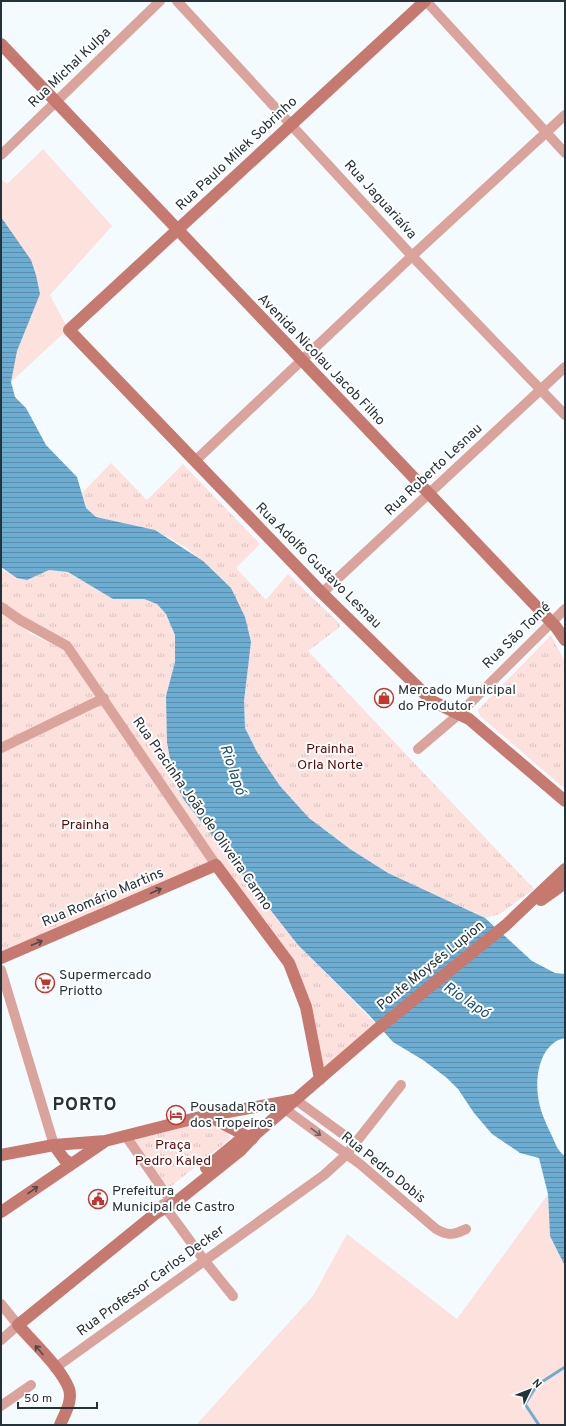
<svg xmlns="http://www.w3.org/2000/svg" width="566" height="1426" font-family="Overpass,sans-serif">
	<defs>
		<pattern id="park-tufts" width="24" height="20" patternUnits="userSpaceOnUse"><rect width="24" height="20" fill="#fce1dd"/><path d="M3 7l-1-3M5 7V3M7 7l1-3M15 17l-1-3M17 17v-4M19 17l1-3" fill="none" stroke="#d8c2be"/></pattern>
		<pattern id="water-rules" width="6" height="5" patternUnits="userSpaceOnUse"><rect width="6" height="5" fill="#6cadd1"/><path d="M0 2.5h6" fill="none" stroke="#598dab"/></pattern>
	</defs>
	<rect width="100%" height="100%" fill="#f4fbff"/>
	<path fill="#fce1dd" d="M43 149 112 226 50 295 68 329 11 382 17 351 40 293 6 224 1 217V179L7 184Z
		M226 1118 249 1119 254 1121V1126C245 1133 234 1124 226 1118Z
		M548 1194 550 1236 565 1266V1425H196L313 1296 347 1234 457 1319Z"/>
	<path fill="url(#park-tufts)" d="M111 463 147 500 183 464 260 544 236 568 266 600 288 574 339 623 340 627 308 651 534 889 500 914 485 918 388 873 350 849 309 818 280 786 257 752 245 728 244 701 251 642 231 588 187 548 155 530 96 517 86 508 82 493Z
		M1 567 3 570 26 580 49 570 68 572 113 599H144L157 604 166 614 175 635V662L166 696 174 781 184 800 298 945 377 1025 324 1070 311 1007 304 989 207 850 69 645 1 604Z
		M1 611 31 634 63 649 72 659 210 863 1 955Z
		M551 635 565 662V789L480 716 478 710Z
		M212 1121 223 1127 231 1138 169 1188 130 1138Z"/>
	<path fill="url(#water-rules)" d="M1 217 31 260 36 275 40 294 17 351 11 382 15 397 26 408 46 445 77 477 86 508 96 517 155 530 203 561 231 588 245 617 251 642 244 701 245 728 257 752 280 786 309 818 350 849 388 873 485 918 532 961 555 973 565 974V1038C539 1043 534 1080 539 1102 541 1113 546 1123 551 1134 555 1142 557 1151 565 1156V1266L550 1236 548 1194 539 1158 520 1153 492 1134 474 1113 458 1089 447 1078 423 1060 393 1042 369 1015 298 945 184 800 174 781 167 742 166 696 175 662V635L166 614 157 604 144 599H113L68 572 49 570 27 580 17 578 1 567Z"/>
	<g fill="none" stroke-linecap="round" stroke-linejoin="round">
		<path stroke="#6cadd1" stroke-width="3" d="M539 1425 525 1404 537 1385 565 1367"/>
		<path stroke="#daa49c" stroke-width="10" d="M177 1 412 256 565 415
			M426 1 565 153
			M1 155 160 1
			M195 461 412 256 565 115
			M322 593 565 367
			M1 607 20 620 67 646 216 865
			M1 748 104 698
			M418 749 458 715 565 609
			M1 970 54 1145
			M296 1100 355 1143
			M285 1109 360 1164 436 1229C448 1236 454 1235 466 1229
			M125 1135 173 1204
			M163 1204 204 1260 233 1296
			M1 1304 18 1325 1 1340
			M55 1368 324 1175 346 1155 401 1085
			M1 1406 31 1385"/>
		<path stroke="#c6796f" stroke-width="12" d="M425 1 69 330 322 593 432 701 469 719 565 801
			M1 44 556 627 565 640
			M541 900 565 883
			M1 958 216 865 289 963 306 1007 320 1079
			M203 1117 216 1120 252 1139
			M54 1145 64 1159 71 1164
			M1 1155 54 1145 105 1141 200 1117 294 1100
			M206 1168 240 1140 252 1135
			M1 1212 104 1142
			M60 1425C64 1415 73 1401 69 1389 62 1369 33 1342 18 1325L155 1214 181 1198 241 1150 257 1133 375 1031 506 925 565 869"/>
	</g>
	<defs><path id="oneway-shaft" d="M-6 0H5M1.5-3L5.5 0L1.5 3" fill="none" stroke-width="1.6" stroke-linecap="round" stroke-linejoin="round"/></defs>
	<g stroke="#554749">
		<use href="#oneway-shaft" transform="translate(156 891) rotate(-23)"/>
		<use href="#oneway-shaft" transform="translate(37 943) rotate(-23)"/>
		<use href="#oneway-shaft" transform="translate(33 1190) rotate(-35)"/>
		<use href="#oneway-shaft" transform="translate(39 1350) rotate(-131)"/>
	</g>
	<use stroke="#6d6061" href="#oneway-shaft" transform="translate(316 1132) rotate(37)"/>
	<defs>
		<symbol id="shop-ring" viewBox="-11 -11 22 22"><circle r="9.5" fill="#fff" stroke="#c3352d" stroke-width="1.5"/><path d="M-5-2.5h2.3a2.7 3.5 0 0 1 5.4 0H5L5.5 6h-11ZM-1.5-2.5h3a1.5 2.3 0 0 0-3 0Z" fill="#c3352d"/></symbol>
		<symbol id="supermarket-ring" viewBox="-11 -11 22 22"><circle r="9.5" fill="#fff" stroke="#c3352d" stroke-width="1.5"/><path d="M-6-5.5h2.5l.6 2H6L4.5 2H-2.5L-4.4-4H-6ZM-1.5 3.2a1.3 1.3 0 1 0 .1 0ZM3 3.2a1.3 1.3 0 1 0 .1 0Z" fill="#c3352d"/></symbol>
		<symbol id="hotel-ring" viewBox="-11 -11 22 22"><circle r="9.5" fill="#fff" stroke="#c3352d" stroke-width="1.5"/><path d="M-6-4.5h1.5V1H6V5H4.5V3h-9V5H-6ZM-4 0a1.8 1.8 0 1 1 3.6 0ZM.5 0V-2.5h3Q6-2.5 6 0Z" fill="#c3352d"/></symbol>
		<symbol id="civic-ring" viewBox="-11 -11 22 22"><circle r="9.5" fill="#fff" stroke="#c3352d" stroke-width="1.5"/><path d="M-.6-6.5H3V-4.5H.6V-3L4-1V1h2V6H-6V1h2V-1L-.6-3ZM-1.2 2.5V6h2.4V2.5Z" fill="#c3352d"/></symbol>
	</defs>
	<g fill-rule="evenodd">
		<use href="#shop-ring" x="373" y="687" width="22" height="22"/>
		<use href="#supermarket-ring" x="34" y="972" width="22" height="22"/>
		<use href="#hotel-ring" x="165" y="1104" width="22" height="22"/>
		<use href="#civic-ring" x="87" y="1188" width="22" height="22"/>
	</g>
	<g text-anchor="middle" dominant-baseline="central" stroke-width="4" stroke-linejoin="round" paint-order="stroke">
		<g font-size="14" fill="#243239" stroke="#fff">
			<text transform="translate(70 68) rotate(-44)">Rua Michal Kulpa</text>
			<text transform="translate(237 154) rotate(-43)">Rua Paulo Milek Sobrinho</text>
			<text transform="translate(380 200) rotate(48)">Rua Jaguariaíva</text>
			<text transform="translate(321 360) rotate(46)">Avenida Nicolau Jacob Filho</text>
			<text transform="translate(434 470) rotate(-43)">Rua Roberto Lesnau</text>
			<text transform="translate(318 566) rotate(45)">Rua Adolfo Gustavo Lesnau</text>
			<text transform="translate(517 636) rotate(-44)">Rua São Tomé</text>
			<text transform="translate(202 814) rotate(55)">Rua Pracinha João de Oliveira Carmo</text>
			<text transform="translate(103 898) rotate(-23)">Rua Romário Martins</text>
			<text transform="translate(431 966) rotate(-39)">Ponte Moysés Lupion</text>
			<text transform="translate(383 1168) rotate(39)">Rua Pedro Dobis</text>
			<text transform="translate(151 1281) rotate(-36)">Rua Professor Carlos Decker</text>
		</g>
		<g font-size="14" fill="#243239" stroke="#fff" text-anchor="start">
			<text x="398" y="690">Mercado Municipal<tspan x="398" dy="16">do Produtor</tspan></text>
			<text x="59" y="975">Supermercado<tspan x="59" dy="16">Priotto</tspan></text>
			<text x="190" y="1107">Pousada Rota<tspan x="190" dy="16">dos Tropeiros</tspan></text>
			<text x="112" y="1191">Prefeitura<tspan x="112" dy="16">Municipal de Castro</tspan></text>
		</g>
		<g font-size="14" fill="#5c0908" stroke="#fff">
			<text x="330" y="749">Prainha<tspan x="330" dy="16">Orla Norte</tspan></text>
			<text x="85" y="825">Prainha</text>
			<text x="173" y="1145">Praça<tspan x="173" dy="16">Pedro Kaled</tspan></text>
		</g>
		<g font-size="15" font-style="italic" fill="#1c4f69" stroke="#fff">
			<text transform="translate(232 770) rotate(71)">Rio Iapó</text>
			<text transform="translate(466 1001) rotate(34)">Rio Iapó</text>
		</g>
		<g font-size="18" font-weight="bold" letter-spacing="1" fill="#243239" stroke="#fff">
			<text x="85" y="1105">PORTO</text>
		</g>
	</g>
	<rect width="566" height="1426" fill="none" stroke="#243239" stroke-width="4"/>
	<g transform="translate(530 1390) rotate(47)" stroke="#ffffff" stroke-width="3" paint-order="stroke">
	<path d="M0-3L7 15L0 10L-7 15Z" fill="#243239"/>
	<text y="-6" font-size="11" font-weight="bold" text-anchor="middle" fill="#243239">N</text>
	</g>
	<path d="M18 1402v6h79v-6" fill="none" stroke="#243239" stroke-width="2"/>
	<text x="24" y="1402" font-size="12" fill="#243239" stroke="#ffffff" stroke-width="3" paint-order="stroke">50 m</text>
</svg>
